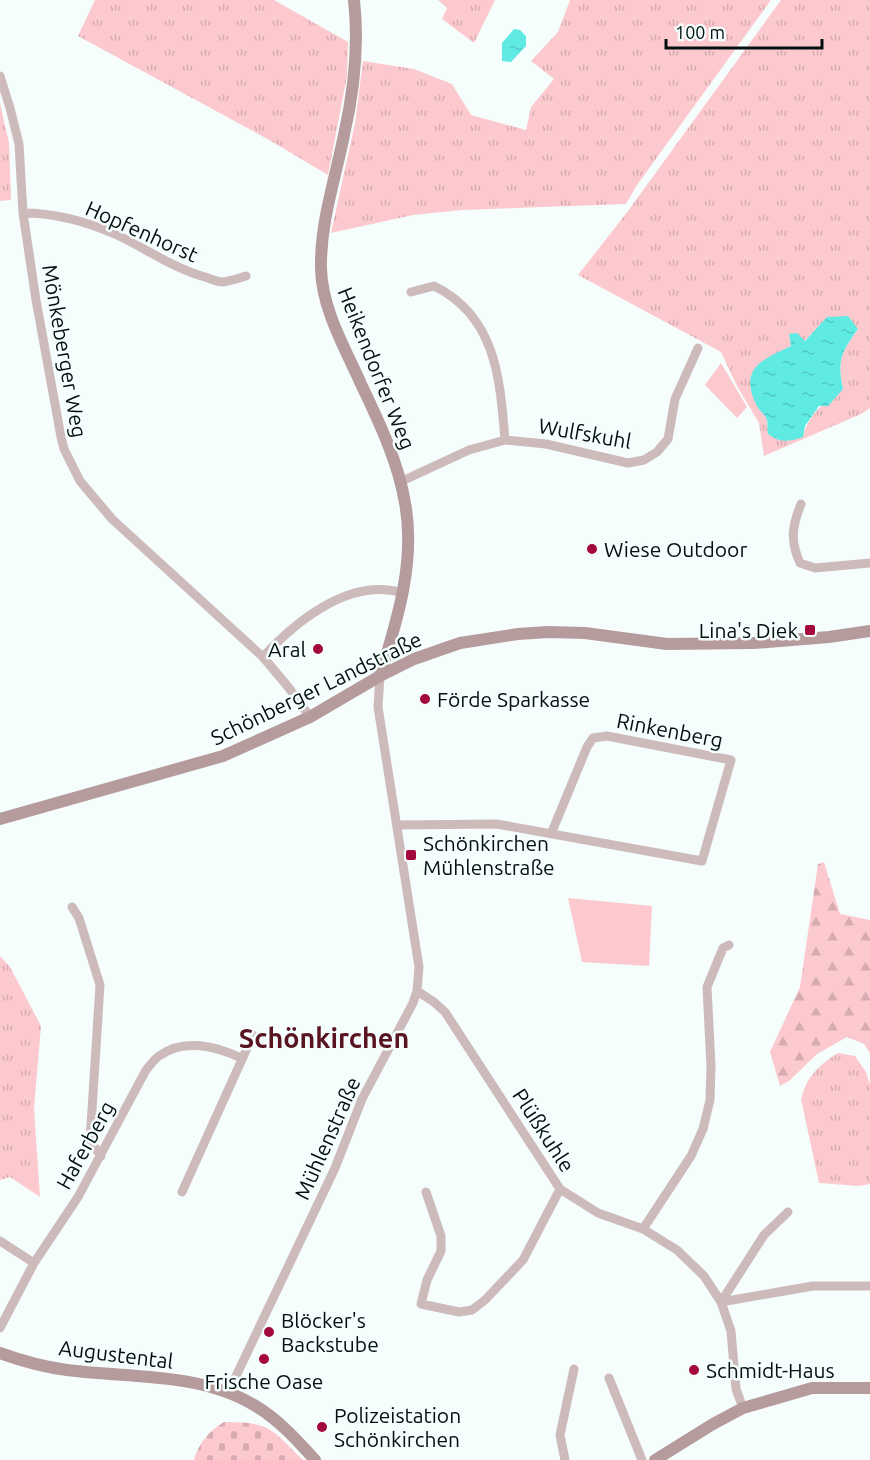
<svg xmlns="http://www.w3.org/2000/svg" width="870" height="1460" font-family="Ubuntu,sans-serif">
	<defs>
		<pattern id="grass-tufts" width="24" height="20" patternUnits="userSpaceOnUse" patternTransform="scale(1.5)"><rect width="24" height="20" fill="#fccace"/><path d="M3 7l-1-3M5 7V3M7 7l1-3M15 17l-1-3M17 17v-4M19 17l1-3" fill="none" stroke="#d6acb0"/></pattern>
		<pattern id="forest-firs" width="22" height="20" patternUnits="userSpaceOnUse" patternTransform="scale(1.5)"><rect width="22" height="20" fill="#fccace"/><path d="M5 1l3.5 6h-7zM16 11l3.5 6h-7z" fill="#d6acb0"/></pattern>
		<pattern id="cemetery-stones" width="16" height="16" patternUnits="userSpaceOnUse" patternTransform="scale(1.5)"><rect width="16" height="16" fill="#fccace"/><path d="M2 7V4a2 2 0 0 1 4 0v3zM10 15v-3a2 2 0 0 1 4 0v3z" fill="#d6acb0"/></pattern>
		<pattern id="water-ripples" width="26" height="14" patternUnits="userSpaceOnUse" patternTransform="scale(1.5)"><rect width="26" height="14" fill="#5feae4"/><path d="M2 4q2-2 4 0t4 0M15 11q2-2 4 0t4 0" fill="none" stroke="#51c8c3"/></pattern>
	</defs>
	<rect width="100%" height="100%" fill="#f5fdfd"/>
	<path fill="url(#grass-tufts)" fill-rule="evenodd" d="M95 0H274L348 42 347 76 328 175 271 141 78 36Z
		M438 0H495L474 43 442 19 447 8Z
		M570 0H771L637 185 626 204 462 210 413 215 331 233 355 123 363 61 414 69 452 84 471 115 526 130 531 107 554 79 531 61 558 32Z
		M781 0H870V408L861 414 764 456 759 423 737 386 721 352 578 275 628 211ZM827 317 858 329C841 353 837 360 843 389 825 402 808 414 803 437L768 434 767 419 773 355 791 346 789 334 805 341Z
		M0 103 9 143 11 200 0 201Z
		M0 956 10 967 41 1026 34 1108 40 1197 10 1177 0 1180Z
		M838 1053 855 1056 866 1072 870 1085V1184L859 1186 819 1183 801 1099C806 1078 819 1064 838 1053Z"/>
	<path fill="url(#forest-firs)" d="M824 862 840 914 870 920V1053L864 1044 847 1037 817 1054 789 1081 780 1086 770 1052 800 987 818 864Z"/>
	<path fill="url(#cemetery-stones)" d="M224 1422C271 1422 271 1429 303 1460H194C198 1444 210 1430 224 1422Z"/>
	<path fill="#fccace" d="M721 363 747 407 737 418 705 385Z
		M568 898 652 906 649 966 582 962Z"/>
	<path fill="url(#water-ripples)" d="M514 29 520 30 526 36V46L511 62 502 61V43Z
		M848 316 858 329C841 353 837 360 843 389L828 406H819L805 426 803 437C789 442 780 443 768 434 767 430 768 424 767 420 765 414 758 410 756 404 739 368 762 360 791 346L789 334 797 333 805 341 827 317Z"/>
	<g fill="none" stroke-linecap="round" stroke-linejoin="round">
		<path stroke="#cdbbbc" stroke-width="9" d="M0 76 10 108 19 144 23 213 36 300 61 437 64 449 80 481 112 519 263 657 289 688 310 717
			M23 213C56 213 88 222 117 235 147 249 173 268 205 277 211 279 218 282 223 282 230 281 239 278 246 276
			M411 292 434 286C496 316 500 379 505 440
			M400 482 469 450 505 440 546 444 628 463 644 460 657 452 668 439 675 399 698 348
			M801 504C792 526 790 541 800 563L815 568 870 563
			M263 657C296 621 350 577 403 593
			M398 825 497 824 702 861 731 760 607 736 593 738 587 747 551 834
			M72 907 79 918 100 985 90 1141 101 1156
			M417 991 434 1002 445 1012 560 1189 598 1213 643 1229 677 1250 704 1276 721 1302 731 1331 736 1389 743 1408
			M182 1192 253 1035
			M426 1192 441 1236V1251L427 1280 421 1304 459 1312 472 1310 485 1300 523 1260 560 1189
			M643 1229 691 1156 703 1129 710 1100 711 1066 707 987 723 948 729 945
			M0 1241 34 1263
			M721 1302 813 1286H870
			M721 1302 764 1235 788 1212
			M0 1328 34 1263 78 1197 146 1070C150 1066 154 1059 159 1056 183 1038 216 1046 241 1058
			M609 1378 642 1460
			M228 1393 335 1168 362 1099 413 1003 417 991 419 967 378 707 380 676
			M565 1460 560 1435 574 1369"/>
		<path stroke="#b69b9d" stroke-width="12" d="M354 0C359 45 354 91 344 135 335 180 320 223 321 269 322 309 345 348 361 384 379 422 398 461 405 503 416 561 397 621 380 676
			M0 819 223 756 310 717 380 676 414 659 460 643 518 634 548 632 585 633 667 644 754 643 829 637 870 631
			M0 1353C22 1361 44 1367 67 1370 128 1378 199 1372 254 1405 278 1419 297 1440 315 1460
			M655 1460 713 1424 743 1408 812 1388H870"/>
	</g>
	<g fill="#a4093b" stroke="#f5fdfd" stroke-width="2">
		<circle cx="592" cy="549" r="6"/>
		<rect x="804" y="624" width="12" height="12" rx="3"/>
		<circle cx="318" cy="649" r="6"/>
		<circle cx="425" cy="699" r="6"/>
		<rect x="405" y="849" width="12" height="12" rx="3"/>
		<circle cx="269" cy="1332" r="6"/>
		<circle cx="264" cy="1359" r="6"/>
		<circle cx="694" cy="1370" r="6"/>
		<circle cx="322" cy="1427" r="6"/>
	</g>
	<g text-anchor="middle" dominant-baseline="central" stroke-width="5" stroke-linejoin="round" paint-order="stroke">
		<g font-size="21" fill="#021010" stroke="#f5fdfd">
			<text transform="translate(142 231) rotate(24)">Hopfenhorst</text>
			<text transform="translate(65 351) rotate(80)">Mönkeberger Weg</text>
			<text transform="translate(377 368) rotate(68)">Heikendorfer Weg</text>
			<text transform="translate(585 433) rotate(10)">Wulfskuhl</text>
			<text transform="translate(316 688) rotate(-26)">Schönberger Landstraße</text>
			<text transform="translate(670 730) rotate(11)">Rinkenberg</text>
			<text transform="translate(544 1130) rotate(57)">Plüßkuhle</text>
			<text transform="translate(327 1138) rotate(-66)">Mühlenstraße</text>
			<text transform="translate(85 1145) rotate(-61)">Haferberg</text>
			<text transform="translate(116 1354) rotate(7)">Augustental</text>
		</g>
		<g font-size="21" fill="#021010" stroke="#f5fdfd" text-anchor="start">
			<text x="604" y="549">Wiese Outdoor</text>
			<text x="798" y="630" text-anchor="end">Lina's Diek</text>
			<text x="306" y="649" text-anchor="end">Aral</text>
			<text x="437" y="699">Förde Sparkasse</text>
			<text x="423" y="843">Schönkirchen<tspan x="423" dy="24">Mühlenstraße</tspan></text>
			<text x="281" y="1320">Blöcker's<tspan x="281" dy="24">Backstube</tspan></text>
			<text x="706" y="1370">Schmidt-Haus</text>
			<text x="264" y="1381" text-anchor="middle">Frische Oase</text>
			<text x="334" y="1415">Polizeistation<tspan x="334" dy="24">Schönkirchen</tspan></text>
		</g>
		<g font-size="27" font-weight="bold" fill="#591422" stroke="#f5fdfd">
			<text x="324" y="1038">Schönkirchen</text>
		</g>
	</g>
	<path d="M666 39v9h156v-9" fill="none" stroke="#021010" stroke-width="3"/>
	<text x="675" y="39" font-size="18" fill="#021010" stroke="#f5fdfd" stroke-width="4.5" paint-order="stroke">100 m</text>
</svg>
